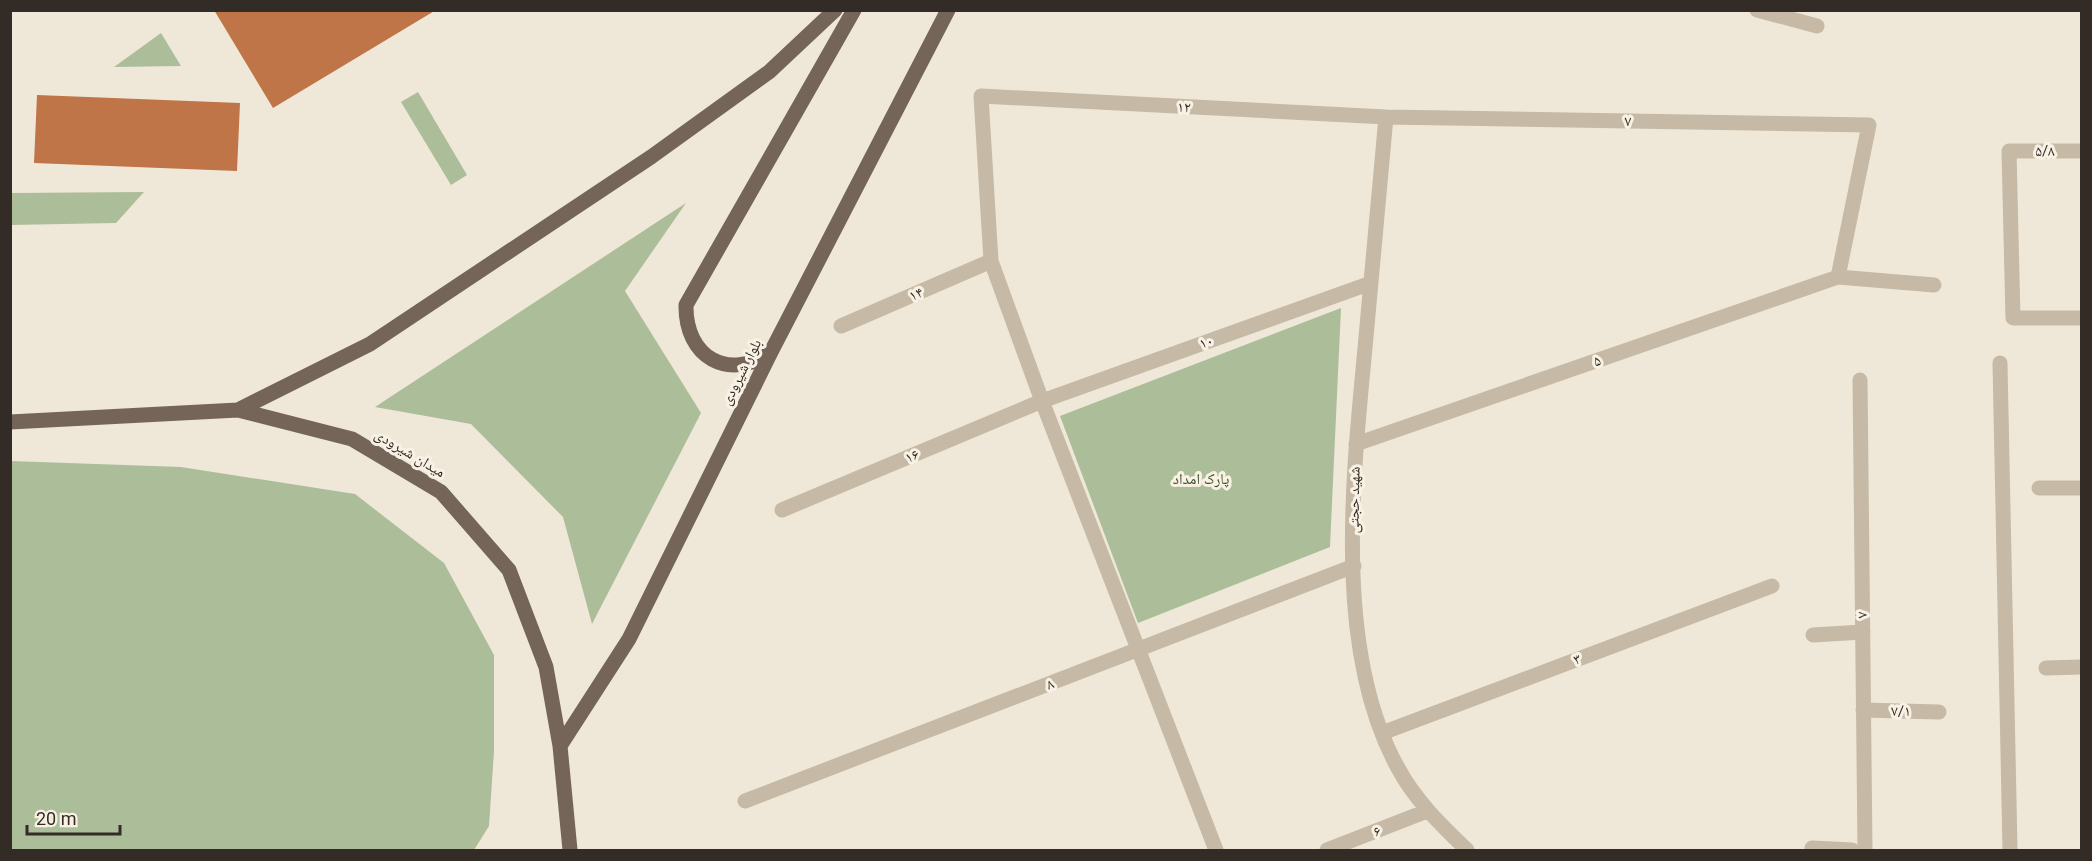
<svg xmlns="http://www.w3.org/2000/svg" width="2092" height="861" font-family="Roboto,'Noto Naskh Arabic',sans-serif">
	<rect width="100%" height="100%" fill="#efe8d8"/>
	<path fill="#acbd99" d="M161 33 181 66 114 67Z
		M418 92 467 175 451 185 401 102Z
		M144 192 116 223 11 225V193Z
		M686 203 625 291 701 413 592 624 563 517 471 424 375 407Z
		M1341 308 1330 547 1138 623 1060 416Z
		M11 461 181 467 355 494 444 563 494 655V751L489 826 474 850H11Z"/>
	<path fill="#bf7547" d="M214 10H436L273 108Z
		M37 95 240 103 237 171 34 163Z"/>
	<g fill="none" stroke-linecap="round" stroke-linejoin="round">
		<path stroke="#c6b9a5" stroke-width="15" d="M1757 10 1817 26
			M1386 117C1379 194 1372 271 1365 348 1353 476 1333 651 1398 768 1415 800 1441 825 1467 850
			M2082 151H2009L2013 318H2082
			M841 326 991 261
			M2000 363 2010 850
			M1860 380 1865 850
			M1356 444 1838 277 1934 285
			M2039 488H2082
			M782 510 1042 401 1371 283
			M1813 635 1863 632
			M2046 668 2082 667
			M1863 710 1939 712
			M1382 733 1772 586
			M745 801 1354 566
			M1812 848 1852 850
			M1216 850 1042 401 991 261 981 96 1386 117 1869 125 1838 277
			M1327 850 1427 811"/>
		<path stroke="#746558" stroke-width="15" d="M771 352C728 382 685 357 686 305L854 10
			M238 410 370 344 651 157 769 72 835 10
			M10 422 238 410 352 439 441 492 509 570 546 667 560 746 570 850
			M560 746 629 639 771 352 948 10"/>
	</g>
	<g text-anchor="middle" dominant-baseline="central" stroke-width="6" stroke-linejoin="round" paint-order="stroke">
		<g font-size="15" fill="#332c26" stroke="#f8f1e4">
			<text transform="translate(1184 107) rotate(3)">۱۲</text>
			<text transform="translate(1628 121) rotate(1)">۷</text>
			<text x="2045" y="151">۵/۸</text>
			<text transform="translate(916 294) rotate(-23)">۱۴</text>
			<text transform="translate(1206 342) rotate(-20)">۱۰</text>
			<text transform="translate(1597 361) rotate(-19)">۵</text>
			<text transform="translate(741 372) rotate(-63)">بلوار شیرودی</text>
			<text transform="translate(410 453) rotate(31)">میدان شیرودی</text>
			<text transform="translate(912 456) rotate(-23)">۱۶</text>
			<text transform="translate(1354 500) rotate(-89)">شهید حجتی</text>
			<text transform="translate(1862 615) rotate(-91)">۷</text>
			<text transform="translate(1577 659) rotate(-21)">۳</text>
			<text transform="translate(1050 684) rotate(-21)">۸</text>
			<text transform="translate(1901 711) rotate(1)">۷/۱</text>
			<text transform="translate(1377 831) rotate(-21)">۶</text>
		</g>
		<g font-size="15" fill="#3d4f2b" stroke="#f8f1e4">
			<text x="1201" y="479">پارک امداد</text>
		</g>
	</g>
	<rect width="2092" height="861" fill="none" stroke="#332c26" stroke-width="24"/>
	<path d="M27 825v9h93v-9" fill="none" stroke="#332c26" stroke-width="3"/>
	<text x="36" y="825" font-size="18" fill="#332c26" stroke="#f8f1e4" stroke-width="4.5" paint-order="stroke">20 m</text>
</svg>
